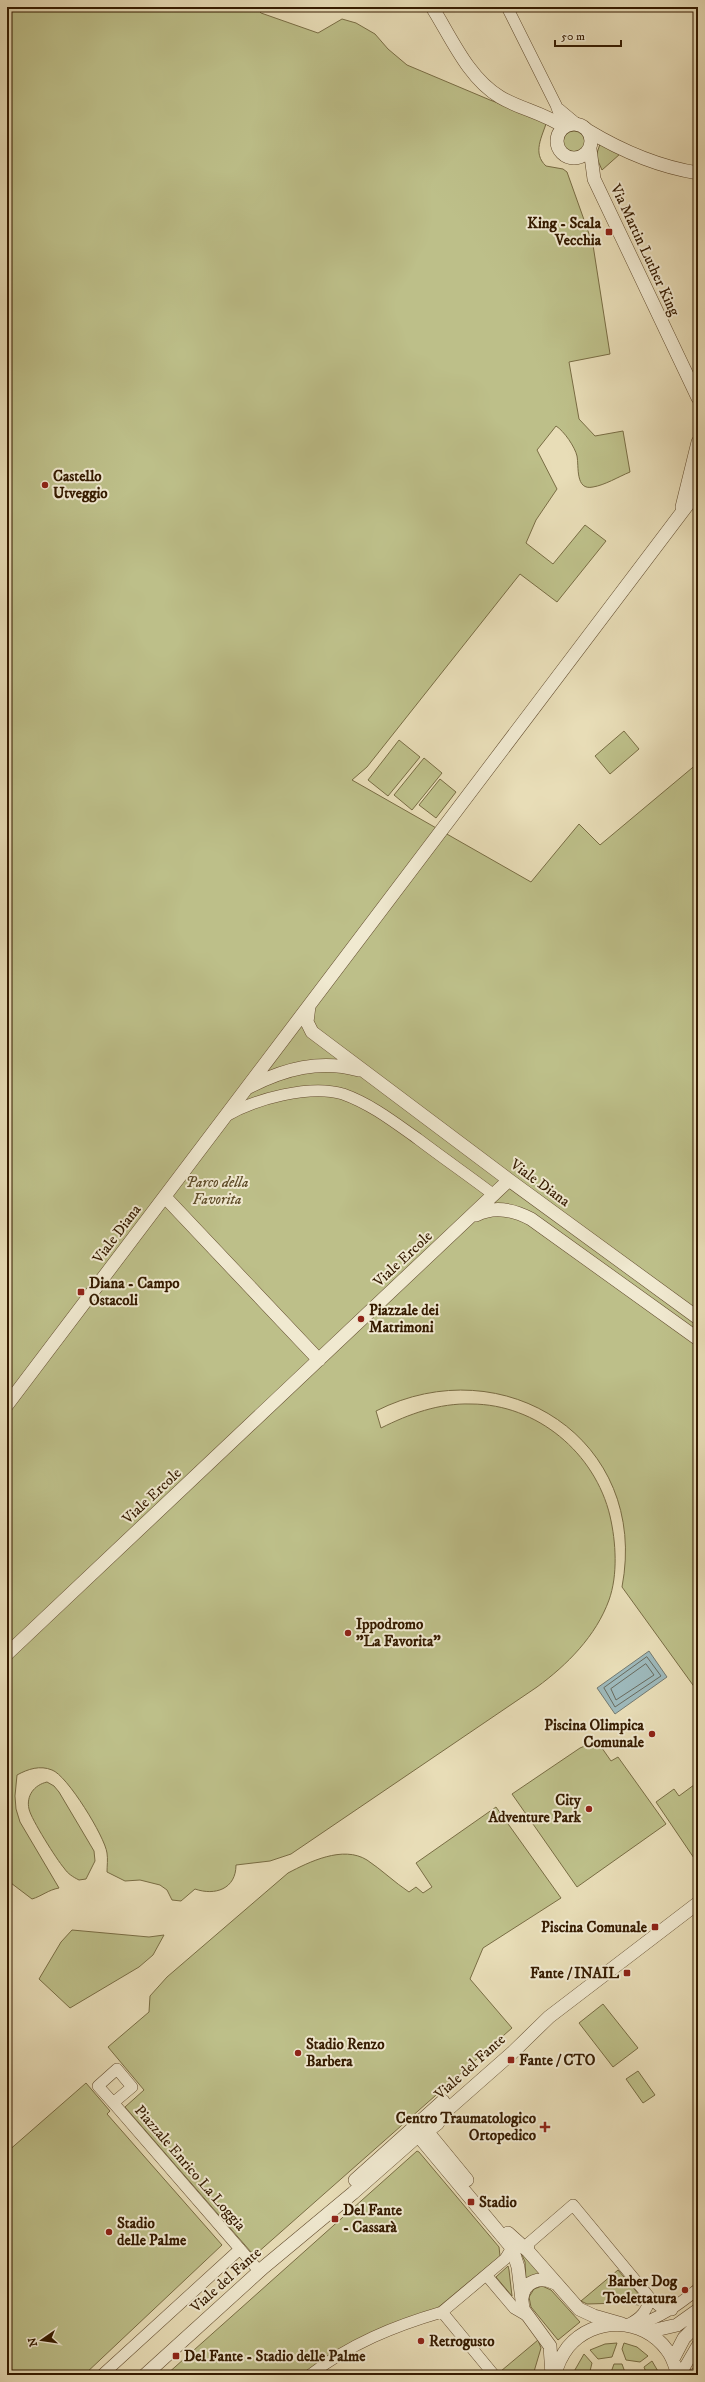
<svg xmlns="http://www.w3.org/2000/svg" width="705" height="2382" font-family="'IM FELL DW Pica',serif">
	<rect width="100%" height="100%" fill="#e8ddb7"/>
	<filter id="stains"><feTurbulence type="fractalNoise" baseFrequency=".005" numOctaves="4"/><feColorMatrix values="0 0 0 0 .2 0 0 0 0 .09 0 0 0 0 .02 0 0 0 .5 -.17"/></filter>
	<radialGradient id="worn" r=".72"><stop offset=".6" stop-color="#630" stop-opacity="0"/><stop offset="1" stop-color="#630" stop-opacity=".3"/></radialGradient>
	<path fill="#bdbf89" stroke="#796d44" d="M7 7H255L261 13 318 33 342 19 356 23 375 34 388 49 407 65 490 100 547 121C542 137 532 153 546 166L563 169 567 172 593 245 610 354 569 362 579 419 595 436 623 431 630 472C618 477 605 485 593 487 575 491 579 466 577 456 575 447 564 431 556 426L537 450 557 489 536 520 526 543 553 564 585 525 606 541 557 602 520 574 367 767 352 780 531 882 579 824 600 845 698 763V1692L622 1587C650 1440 504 1346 376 1411L381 1428C409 1414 439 1403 471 1404 537 1404 595 1453 610 1516 616 1542 618 1575 609 1600 596 1636 567 1665 537 1687L291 1854 270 1861 236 1865C236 1889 215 1896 195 1889L181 1901 172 1900 167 1890 160 1885 140 1880 125 1881 107 1872C107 1866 108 1859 107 1853 105 1837 67 1775 52 1770 40 1765 28 1769 17 1775L15 1796 16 1809 20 1822 59 1888C48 1890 42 1896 32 1899L7 1880Z
		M563 142a11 11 0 1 1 22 0a11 11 0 1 1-22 0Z
		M600 144 620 154 602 170 596 156Z
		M624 731 639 749 610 774 595 756Z
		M399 740 420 757 388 796 368 780Z
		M424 758 442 773 412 810 394 795Z
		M440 779 456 792 436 818 419 805Z
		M597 1741 611 1761 618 1757 666 1824 577 1887 512 1794 580 1748Z
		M47 1782 54 1786 59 1792 94 1851 95 1861 86 1879 79 1880C73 1877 68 1874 64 1868 57 1860 31 1819 29 1809 26 1796 34 1785 47 1782Z
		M698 1782V1864L656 1802 674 1789 679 1796Z
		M496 1807 561 1898 483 1948 470 1979 512 2028 256 2254 251 2252 125 2107 144 2090 108 2047 149 2012 150 1996 167 1977 288 1873C309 1862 343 1845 367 1860 382 1870 394 1882 409 1892L416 1887 423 1893 432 1887 416 1863Z
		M72 1930 149 1937 164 1935 153 1955 139 1967 70 2008 39 1979 61 1942Z
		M603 2004 638 2048 613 2067 579 2023Z
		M638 2071 655 2095 643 2103 626 2079Z
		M86 2083 110 2111 107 2114 222 2245 84 2375H7V2152Z
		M417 2151 419 2152 499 2247 500 2256 435 2310 305 2375H166Z
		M519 2248 542 2274 526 2280 525 2262Z
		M508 2266 509 2270 512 2296 496 2277Z
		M618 2270 641 2297 639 2305 622 2303 587 2304 581 2301Z
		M542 2286 551 2290 580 2322 558 2340 531 2307 529 2297 534 2289Z
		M538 2340 541 2348 533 2375H504L501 2371Z
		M617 2343 612 2357 598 2359 590 2350 605 2344Z
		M624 2343 637 2347 648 2356 640 2362 626 2360 622 2349Z
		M584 2354 592 2363 589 2375H572Z
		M652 2361 659 2373V2375H647L644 2367Z
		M614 2364H622L626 2375H610Z"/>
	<path fill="#9db8ba" stroke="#737970" d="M649 1651 667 1677 615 1714 597 1688Z"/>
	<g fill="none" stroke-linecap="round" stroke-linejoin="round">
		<path stroke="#696a5d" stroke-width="1" d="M647 1657 661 1676 615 1707 604 1688Z
			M646 1664 654 1675 616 1700 611 1689Z"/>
		<defs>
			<path id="minor" d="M507 7 556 105 564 127
				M559 109 577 124
				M226 1116C255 1099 310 1084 343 1094 371 1104 394 1122 418 1139 443 1158 469 1176 494 1195
				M113 2103 132 2087 117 2069 98 2086 116 2106 259 2271
				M528 2251 529 2243 573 2205 650 2298 659 2306 672 2310
				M487 2276 514 2308 526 2315
				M629 2324C641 2318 647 2311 650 2298
				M634 2326C660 2318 677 2306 698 2289
				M102 2375 240 2249
				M310 2375C350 2344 394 2326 442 2312
				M494 2375 442 2312 505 2259 512 2248
				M680 2375 698 2344
				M693 2375 698 2372"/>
			<path id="tertiary" d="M432 7C451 37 468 78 500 97 520 109 544 113 564 127
				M557 141a17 17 0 1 1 34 0a17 17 0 1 1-34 0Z
				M587 130C620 150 660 167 698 173
				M590 149 594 179 698 398
				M682 507 698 442
				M309 1006 307 1022 312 1032 509 1180 698 1318
				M249 1087C284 1069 320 1059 359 1070
				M165 1197 319 1360
				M476 1215C495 1205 514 1210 531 1219L698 1339
				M7 1405 698 491
				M7 1654 509 1180
				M438 2123 429 2130 430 2135 467 2180
				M420 2127 418 2132 421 2139 512 2248 518 2267 523 2309 550 2346 552 2375
				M355 2180 443 2101
				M508 2233 528 2251 579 2309 594 2316 622 2324
				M522 2298C524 2281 540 2276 555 2283
				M647 2332 677 2325 698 2310
				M673 2359 684 2338 698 2324
				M145 2375 264 2267 353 2193 512 2053 549 2017 698 1903
				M555 2375C557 2365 562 2355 568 2347 594 2316 643 2317 667 2350 673 2357 675 2366 678 2375"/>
		</defs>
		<use href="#minor" stroke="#624c2e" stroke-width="12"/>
		<use href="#tertiary" stroke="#624c2e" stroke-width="14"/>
		<use href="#minor" stroke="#f0e9d0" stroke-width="11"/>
		<use href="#tertiary" stroke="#f0e9d0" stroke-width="13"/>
	</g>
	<g fill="#8f2418" stroke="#f0e9d0" stroke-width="1.5">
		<rect x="605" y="228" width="8" height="8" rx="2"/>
		<circle cx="45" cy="485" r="4"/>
		<rect x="77" y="1288" width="8" height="8" rx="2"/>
		<circle cx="361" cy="1319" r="4"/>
		<circle cx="348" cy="1633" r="4"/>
		<circle cx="652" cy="1734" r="4"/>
		<circle cx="589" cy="1809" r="4"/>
		<rect x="651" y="1923" width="8" height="8" rx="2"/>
		<rect x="623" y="1969" width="8" height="8" rx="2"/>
		<circle cx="298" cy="2053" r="4"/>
		<rect x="507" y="2056" width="8" height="8" rx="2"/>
		<path d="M543 2121h4v4h4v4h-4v4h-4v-4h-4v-4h4z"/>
		<rect x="467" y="2198" width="8" height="8" rx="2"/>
		<rect x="331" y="2215" width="8" height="8" rx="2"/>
		<circle cx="109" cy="2232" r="4"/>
		<circle cx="685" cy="2290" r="4"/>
		<circle cx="421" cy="2341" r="4"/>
		<rect x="172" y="2352" width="8" height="8" rx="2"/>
	</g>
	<g text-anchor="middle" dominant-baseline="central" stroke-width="4" stroke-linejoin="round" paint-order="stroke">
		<g font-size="15" font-weight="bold" fill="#351b00" stroke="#f0e9d0" text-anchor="start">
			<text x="601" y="223" text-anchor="end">King - Scala<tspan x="601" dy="17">Vecchia</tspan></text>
			<text x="53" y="476">Castello<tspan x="53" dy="17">Utveggio</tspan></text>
			<text x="89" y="1283">Diana - Campo<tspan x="89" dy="17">Ostacoli</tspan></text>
			<text x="369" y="1310">Piazzale dei<tspan x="369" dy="17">Matrimoni</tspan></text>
			<text x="356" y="1624">Ippodromo<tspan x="356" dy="17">"La Favorita"</tspan></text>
			<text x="644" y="1725" text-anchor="end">Piscina Olimpica<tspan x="644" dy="17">Comunale</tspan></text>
			<text x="581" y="1800" text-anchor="end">City<tspan x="581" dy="17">Adventure Park</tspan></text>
			<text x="647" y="1927" text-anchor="end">Piscina Comunale</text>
			<text x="619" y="1973" text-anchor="end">Fante / INAIL</text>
			<text x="306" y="2044">Stadio Renzo<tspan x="306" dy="17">Barbera</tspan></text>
			<text x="519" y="2060">Fante / CTO</text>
			<text x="536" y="2118" text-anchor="end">Centro Traumatologico<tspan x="536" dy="17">Ortopedico</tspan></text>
			<text x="479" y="2202">Stadio</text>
			<text x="343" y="2210">Del Fante<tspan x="343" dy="17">- Cassarà</tspan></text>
			<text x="117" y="2223">Stadio<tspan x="117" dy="17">delle Palme</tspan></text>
			<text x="677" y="2281" text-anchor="end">Barber Dog<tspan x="677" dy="17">Toelettatura</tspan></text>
			<text x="429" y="2341">Retrogusto</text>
			<text x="184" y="2356">Del Fante - Stadio delle Palme</text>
		</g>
		<g font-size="15" fill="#351b00" stroke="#f0e9d0">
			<text transform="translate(645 250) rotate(65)">Via Martin Luther King</text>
			<text transform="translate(540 1183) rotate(36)">Viale Diana</text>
			<text transform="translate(117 1234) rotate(-53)">Viale Diana</text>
			<text transform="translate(403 1259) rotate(-43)">Viale Ercole</text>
			<text transform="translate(152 1496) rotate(-43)">Viale Ercole</text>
			<text transform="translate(470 2067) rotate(-42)">Viale del Fante</text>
			<text transform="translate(190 2168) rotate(49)">Piazzale Enrico La Loggia</text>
			<text transform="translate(226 2280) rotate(-42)">Viale del Fante</text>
		</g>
		<g font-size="15" font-style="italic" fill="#5e4c29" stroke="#f0e9d0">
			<text x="217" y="1182">Parco della<tspan x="217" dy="17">Favorita</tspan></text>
		</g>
	</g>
	<rect width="705" height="2382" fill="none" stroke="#e8ddb7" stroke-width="24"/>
	<rect x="8" y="8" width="689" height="2366" fill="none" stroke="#351b00" stroke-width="2"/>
	<rect x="12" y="12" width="681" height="2358" fill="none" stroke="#351b00"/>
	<g transform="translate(42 2340) rotate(257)" stroke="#f0e9d0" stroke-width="3" paint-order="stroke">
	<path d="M0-3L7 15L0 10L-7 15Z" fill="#351b00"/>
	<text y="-6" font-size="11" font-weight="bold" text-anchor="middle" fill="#351b00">N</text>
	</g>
	<path d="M555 40v6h66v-6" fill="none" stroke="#351b00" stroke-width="2"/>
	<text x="561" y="40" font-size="12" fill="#351b00" stroke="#f0e9d0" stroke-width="3" paint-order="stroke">50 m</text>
	<rect width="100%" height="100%" filter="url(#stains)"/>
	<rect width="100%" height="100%" fill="url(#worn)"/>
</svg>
